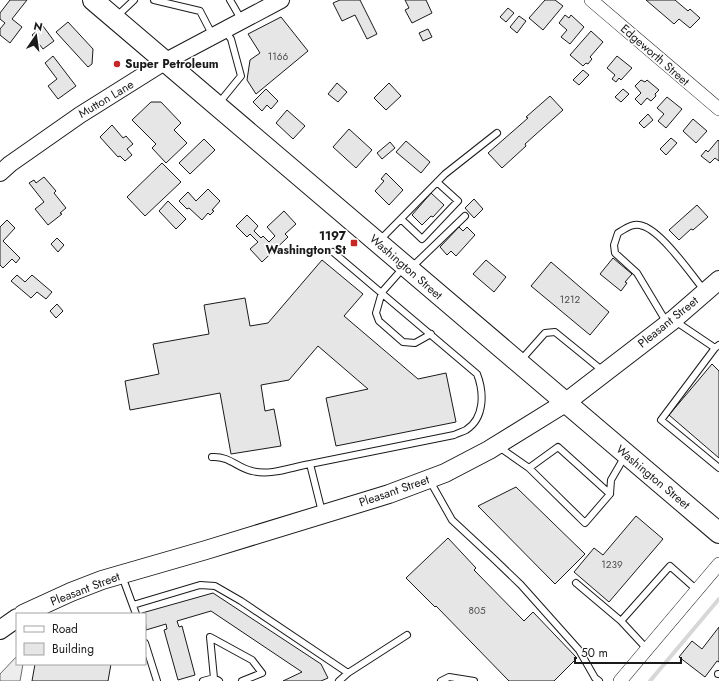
<svg xmlns="http://www.w3.org/2000/svg" width="719" height="681" font-family="Jost,sans-serif">
	<rect width="100%" height="100%" fill="#fff"/>
	<path fill="#ededed" stroke="#6a6a6a" d="M17 656V664H23L20 681H0V674Z"/>
	<g fill="none" stroke-linecap="round" stroke-linejoin="round">
		<path stroke="#d7d7d7" stroke-width="4" d="M650 681 719 599"/>
	</g>
	<path fill="#e6e6e6" stroke="#1a1a1a" d="M10 0H27L12 19 22 27 10 43 0 35V29L5 23 0 19V13Z
		M340 0H360L377 34 367 39 355 15 342 21 333 3Z
		M405 0H426L432 13 412 23 405 10 409 8Z
		M545 0H555L563 6 543 30 529 18Z
		M646 0H675L688 11 690 9 700 18 690 28 679 19 674 24Z
		M508 8 514 13 506 22 500 17Z
		M565 15 569 18 571 15 584 27 570 44 561 37 567 30 559 23Z
		M519 16 526 21 517 33 510 27Z
		M281 17 308 51 256 94 247 80 250 60 260 53 248 34Z
		M68 22 93 49 92 64 88 67 56 32Z
		M43 26 54 41 43 49 32 35Z
		M428 29 432 37 423 41 419 33Z
		M591 31 603 42 590 57 592 59 588 64 586 63 583 66 570 55Z
		M53 56 76 86 58 99 48 86 57 79 45 63Z
		M617 56 632 68 621 80 619 78 616 82 612 79 615 75 607 68Z
		M583 70 589 75 579 85 573 80Z
		M641 80 645 82 647 80 659 90 655 94 656 96 651 101 647 98 641 105 635 99 641 93 635 86Z
		M337 83 347 92 338 102 328 94Z
		M389 83 401 96 386 110 374 98Z
		M266 89 278 101 271 109 267 105 262 111 253 102Z
		M623 89 629 94 621 102 615 97Z
		M550 96 563 110 525 144 526 146 502 168 488 153 528 118 526 117Z
		M667 97 682 109 666 128 658 121 664 114 657 108Z
		M151 102H161L181 123 174 130 187 143 166 163 152 148 156 144 132 120Z
		M287 110 305 126 293 139 276 123Z
		M648 114 653 120 644 128 639 123Z
		M693 119 707 131 696 143 683 131Z
		M112 125 123 138 126 136 133 144 127 149 132 155 125 161 120 156 118 157 100 137Z
		M349 129 372 150 356 168 333 147Z
		M671 138 677 143 666 155 660 149Z
		M204 139 215 150 190 174 179 163Z
		M718 140 719 141V161L715 158 710 163 701 156 706 150 708 152Z
		M406 141 430 162 421 173 396 152Z
		M390 142 395 148 382 159 377 153Z
		M162 163 181 182 145 216 127 197Z
		M386 173 403 190 389 205 375 191 384 181 381 179Z
		M44 177 56 191 54 193 66 208 60 213 62 214 48 225 35 209 44 202 29 183 34 180 36 183Z
		M208 189 220 201 212 210 214 211 210 215 208 213 202 220 189 208 187 209 179 201 188 192 196 201Z
		M431 193 444 205 433 217 431 216 422 225 412 215Z
		M474 199 483 209 474 218 465 208Z
		M168 201 186 219 176 229 159 211Z
		M697 205 708 217 693 230 691 229 679 240 669 230Z
		M284 211 296 224 285 234 288 237 262 262 250 249 258 242 250 234 247 237 236 226 247 215 258 226 254 231 261 238 263 236 269 242 275 236 267 227Z
		M7 220 15 228 3 241 20 258 16 263 12 259 3 268 0 265V227Z
		M459 227 463 231 467 227 475 235 456 256 451 251 447 255 440 247Z
		M57 238 64 245 58 252 51 244Z
		M613 258 632 274 625 282 627 283 621 291 600 274Z
		M322 260 363 294 344 316 418 379 446 373 456 422 336 446 326 398 368 389 318 346 289 380 261 385 265 411 274 409 281 446 231 454 220 393 130 410 125 381 159 374 153 344 209 334 204 305 245 298 250 326 268 323Z
		M486 260 506 277 494 292 473 274Z
		M551 262 609 312 590 335 531 286Z
		M17 275 25 282 32 275 52 292 46 299 37 292 31 298 11 281Z
		M57 304 63 311 56 318 50 311Z
		M712 364 719 371V458L669 415Z
		M516 487 585 554 555 584 478 506Z
		M636 516 663 539 609 602 574 572 594 548 603 555Z
		M448 538 476 568 474 570 524 621 533 612 577 658 554 681H509L436 606 435 607 406 578Z
		M213 593 321 664 328 678 321 681H283L302 672 211 611 177 621 179 627 182 626 195 675 178 680 164 630 167 629 166 624 146 630 145 614 142 613Z
		M719 627V662L717 661 705 677 679 657 692 641 702 649Z
		M35 664H111L108 681H32Z"/>
	<g fill="none" stroke-linecap="round" stroke-linejoin="round">
		<defs>
			<path id="service" d="M154 0 200 11 213 36
				M230 0 241 19
				M116 17 134 0
				M219 103 241 76 231 39 225 31
				M401 219 422 239 458 201 437 182
				M379 241 445 174 497 133
				M404 267 382 292 376 313 379 321 403 342 415 343 431 334
				M412 267 465 216
				M675 321 715 348 719 345
				M667 323 637 273 615 253 614 245 618 233C626 228 634 222 643 226 662 232 691 274 704 290
				M715 348 661 420 719 468
				M521 360 545 333 555 332 603 371
				M499 447 529 468 585 523 610 494 611 480 625 456
				M212 457C230 456 237 468 252 471 271 476 292 467 310 464L322 512
				M310 464 454 435C458 433 462 432 466 430 485 418 484 392 477 374L333 252
				M529 468 558 447 610 494
				M430 481 452 520 494 559 521 585 579 650 595 678 599 681
				M122 576 136 614
				M576 583 621 621
				M133 605 200 585 215 586 241 601 348 673 339 681
				M145 643 157 681
				M647 649 621 621 670 566 697 590
				M348 673 407 635
				M718 674H719
				M214 678 210 637 252 660 262 673 242 681
				M203 681 214 678 219 681
				M441 681 449 677 474 681"/>
			<path id="minor" d="M591 0 719 109
				M620 681 719 564"/>
			<path id="tertiary" d="M0 173 10 164 80 115 166 61 281 0"/>
			<path id="secondary" d="M23 614 71 592 102 580 206 550 389 494 445 473 489 450 565 403 673 320 719 280
				M0 630 17 618"/>
			<path id="primary" d="M93 0 719 533"/>
		</defs>
		<use href="#service" stroke="#1a1a1a" stroke-width="8"/>
		<use href="#minor" stroke="#1a1a1a" stroke-width="14"/>
		<use href="#tertiary" stroke="#1a1a1a" stroke-width="18"/>
		<use href="#secondary" stroke="#1a1a1a" stroke-width="20"/>
		<use href="#primary" stroke="#1a1a1a" stroke-width="22"/>
		<use href="#service" stroke="#fff" stroke-width="6"/>
		<use href="#minor" stroke="#fff" stroke-width="13"/>
		<use href="#tertiary" stroke="#fff" stroke-width="16"/>
		<use href="#secondary" stroke="#fff" stroke-width="18"/>
		<use href="#primary" stroke="#fff" stroke-width="20"/>
	</g>
	<g fill="#c62828" stroke="#fff" stroke-width="1.5">
		<circle cx="117" cy="64" r="4"/>
		<rect x="350" y="239" width="8" height="8" rx="2"/>
	</g>
	<g text-anchor="middle" dominant-baseline="central" stroke-width="3" stroke-linejoin="round" paint-order="stroke">
		<g font-size="10" fill="#4d4d4d">
			<text x="278" y="56">1166</text>
			<text x="570" y="299">1212</text>
			<text x="612" y="564">1239</text>
			<text x="477" y="610">805</text>
		</g>
		<g font-size="12" fill="#1a1a1a" stroke="#fff">
			<text transform="translate(655 55) rotate(41)">Edgeworth Street</text>
			<text transform="translate(106 99) rotate(-31)">Mutton Lane</text>
			<text transform="translate(406 267) rotate(41)">Washington Street</text>
			<text transform="translate(668 322) rotate(-39)">Pleasant Street</text>
			<text transform="translate(653 477) rotate(40)">Washington Street</text>
			<text transform="translate(394 491) rotate(-19)">Pleasant Street</text>
			<text transform="translate(85 589) rotate(-21)">Pleasant Street</text>
		</g>
		<g font-size="12" font-weight="bold" fill="#1a1a1a" stroke="#fff" text-anchor="start">
			<text x="125" y="64">Super Petroleum</text>
			<text x="346" y="236" text-anchor="end">1197<tspan x="346" dy="14">Washington St</tspan></text>
		</g>
	</g>
	<rect x="16" y="613" width="130" height="52" fill="#ffffff" stroke="#a3a3a3"/>
	<rect x="24" y="626" width="20" height="6" fill="#ffffff" stroke="#a3a3a3"/>
	<text x="52" y="633" font-size="12" fill="#1a1a1a">Road</text>
	<rect x="24" y="643" width="20" height="12" fill="#e6e6e6" stroke="#a3a3a3"/>
	<text x="52" y="653" font-size="12" fill="#1a1a1a">Building</text>
	<g transform="translate(36 36) rotate(13)" stroke="#ffffff" stroke-width="3" paint-order="stroke">
	<path d="M0-3L7 15L0 10L-7 15Z" fill="#1a1a1a"/>
	<text y="-6" font-size="11" font-weight="bold" text-anchor="middle" fill="#1a1a1a">N</text>
	</g>
	<path d="M575 657v6h106v-6" fill="none" stroke="#1a1a1a" stroke-width="2"/>
	<text x="581" y="657" font-size="12" fill="#1a1a1a" stroke="#ffffff" stroke-width="3" paint-order="stroke">50 m</text>
</svg>
